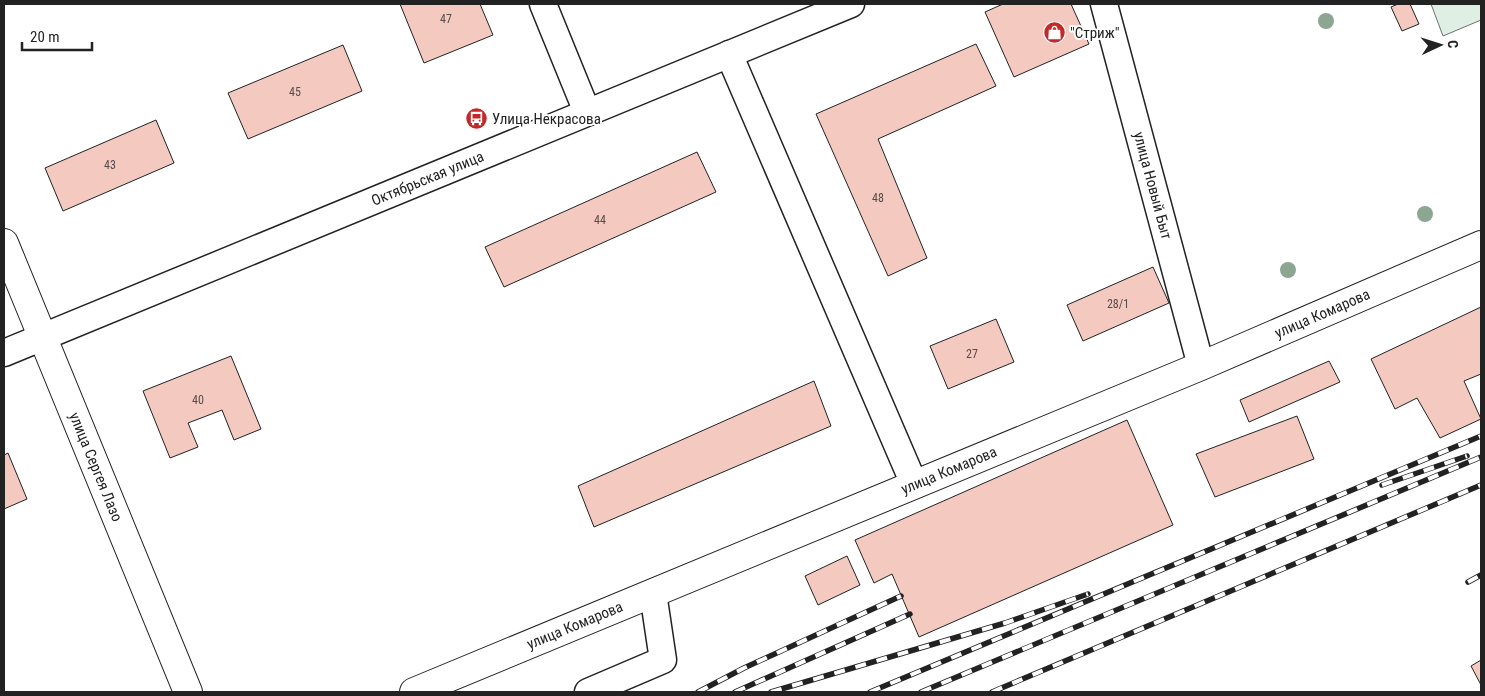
<svg xmlns="http://www.w3.org/2000/svg" width="1485" height="696" font-family="'Roboto Condensed',sans-serif">
	<rect width="100%" height="100%" fill="#fff"/>
	<path fill="#e0efe3" stroke="#6f6f6f" d="M1431 4H1481V20L1443 36Z"/>
	<path fill="#f3c9c0" stroke="#222" d="M400 4H480L493 35 424 63Z
		M1003 4H1071L1089 44 1014 77 985 12Z
		M1398 4H1410L1419 24 1402 31 1391 7Z
		M976 44 996 86 878 139 927 258 888 276 816 114Z
		M343 45 362 91 248 139 228 93Z
		M156 120 174 163 63 211 45 168Z
		M697 152 716 192 504 287 485 247Z
		M1153 267 1169 303 1083 341 1067 305Z
		M1481 307V374L1464 381 1481 419 1440 438 1417 398 1395 409 1371 359Z
		M996 319 1014 362 948 389 930 346Z
		M231 356 261 429 234 440 222 410 188 423 198 447 170 458 143 391Z
		M1329 361 1340 382 1249 422 1240 400Z
		M814 381 831 426 594 527 578 486Z
		M1297 416 1314 459 1215 497 1196 454Z
		M1127 420 1173 525 919 637 892 574 874 583 855 540Z
		M8 453 27 499 4 509V455Z
		M847 556 860 585 818 605 805 576Z
		M1481 660V685L1471 666Z"/>
	<g fill="none" stroke-linecap="round" stroke-linejoin="round">
		<defs>
			<g id="minor">
				<path d="M543 4 587 112"/>
				<path id="s1" d="M1104 4 1201 366"/>
				<path d="M729 54 914 484"/>
				<path id="s2" d="M4 353 851 4"/>
				<path d="M588 692 663 660 653 593"/>
			</g>
			<g id="major">
				<path id="s3" d="M4 243 188 692"/>
				<path id="s4" d="M414 692 1201 366 1481 245"/>
			</g>
		</defs>
		<use href="#minor" stroke="#222" stroke-width="29"/>
		<use href="#major" stroke="#222" stroke-width="30"/>
		<use href="#minor" stroke="#fff" stroke-width="26"/>
		<use href="#major" stroke="#fff" stroke-width="28"/>
		<defs>
			<path id="rail" d="M1382 485 1467 456
				M1468 582 1481 575
				M698 692 744 668 901 596
				M735 692 910 614
				M771 692 1005 623 1088 594
				M870 692 1481 436
				M921 692 1481 457
				M992 692 1481 485"/>
		</defs>
		<use href="#rail" stroke="#222" stroke-width="5.5"/>
		<use href="#rail" stroke="#fff" stroke-width="4" stroke-dasharray="11" stroke-linecap="butt"/>
	</g>
	<g fill="#8da692">
		<circle cx="1326" cy="21" r="8"/>
		<circle cx="1425" cy="214" r="8"/>
		<circle cx="1288" cy="270" r="8"/>
	</g>
	<defs>
		<symbol id="shop-disc" viewBox="-11 -11 22 22"><circle r="9.5" fill="#c62828" stroke="#fff"/><path d="M-5-2.5h2.3a2.7 3.5 0 0 1 5.4 0H5L5.5 6h-11ZM-1.5-2.5h3a1.5 2.3 0 0 0-3 0Z" fill="#fff"/></symbol>
		<symbol id="bus-disc" viewBox="-11 -11 22 22"><circle r="9.5" fill="#c62828" stroke="#fff"/><path d="M-5-6H5V4H4V6H2V4H-2V6H-4V4H-5ZM-3.5-4V0h7V-4ZM-3.5 1.2v1.5H-2V1.2ZM2 1.2v1.5H3.5V1.2Z" fill="#fff"/></symbol>
	</defs>
	<g fill-rule="evenodd">
		<use href="#shop-disc" x="1042" y="20" width="25" height="25"/>
		<use href="#bus-disc" x="464" y="106" width="25" height="25"/>
	</g>
	<g text-anchor="middle" dominant-baseline="central" stroke-width="4" stroke-linejoin="round" paint-order="stroke">
		<g font-size="12" fill="#564c4a">
			<text x="446" y="19">47</text>
			<text x="295" y="92">45</text>
			<text x="110" y="165">43</text>
			<text x="878" y="198">48</text>
			<text x="600" y="220">44</text>
			<text x="1118" y="304">28/1</text>
			<text x="972" y="354">27</text>
			<text x="198" y="400">40</text>
		</g>
		<g font-size="15" fill="#222" stroke="#fff" text-anchor="start">
			<text x="1070" y="33">"Стриж"</text>
			<text x="492" y="119">Улица Некрасова</text>
		</g>
		<g font-size="15" fill="#222" stroke="#fff">
			<text stroke="none"><textPath href="#s2" startOffset="458">Октябрьская улица</textPath></text>
			<text stroke="none"><textPath href="#s1" startOffset="188">улица Новый Быт</textPath></text>
			<text stroke="none"><textPath href="#s4" startOffset="984">улица Комарова</textPath></text>
			<text stroke="none"><textPath href="#s3" startOffset="242">улица Сергея Лазо</textPath></text>
			<text stroke="none"><textPath href="#s4" startOffset="579">улица Комарова</textPath></text>
			<text stroke="none"><textPath href="#s4" startOffset="174">улица Комарова</textPath></text>
		</g>
	</g>
	<rect width="1485" height="696" fill="none" stroke="#222222" stroke-width="10"/>
	<g transform="translate(1440 45) rotate(86)" stroke="#ffffff" stroke-width="4" paint-order="stroke">
	<path d="M0-4L9 19L0 12L-9 19Z" fill="#222222"/>
	<text y="-8" font-size="14" font-weight="bold" text-anchor="middle" fill="#222222">С</text>
	</g>
	<path d="M22 42v8h70v-8" fill="none" stroke="#222222" stroke-width="2.5"/>
	<text x="30" y="42" font-size="15" fill="#222222" stroke="#ffffff" stroke-width="4" paint-order="stroke">20 m</text>
</svg>
